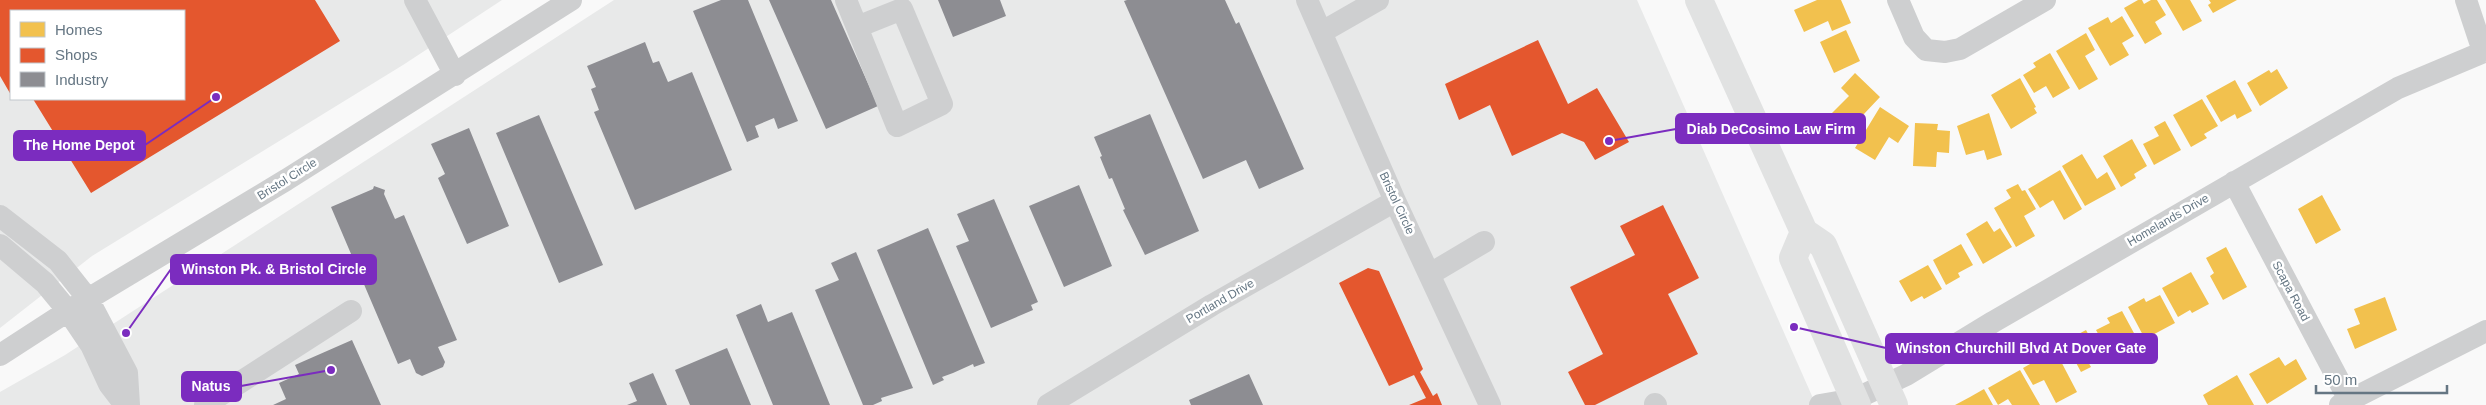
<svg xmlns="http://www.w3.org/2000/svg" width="2486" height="405" font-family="Helvetica,sans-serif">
	<rect width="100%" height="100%" fill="#f9f9f9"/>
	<path fill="#e8e9e9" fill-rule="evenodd" d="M0 0H502L403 65 92 256 0 328ZM11 11H184V99H11Z
		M614 0H1637L1816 405H0V392L65 355Z"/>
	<path fill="#f2c14e" d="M1817 0H1841L1851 23 1832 31 1828 21 1804 32 1794 10Z
		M2138 0H2142L2144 4 2151 0H2157L2166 15 2155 22 2162 34 2145 44 2124 8Z
		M2165 0H2190L2202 21 2183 31Z
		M2209 0H2237L2213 13 2208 5 2211 3Z
		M2122 16 2134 36 2122 43 2129 55 2110 66 2088 28 2108 17 2111 23Z
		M1846 30 1860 61 1834 73 1820 42Z
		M2086 33 2095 50 2085 56 2098 79 2079 90 2056 51Z
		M2050 53 2070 88 2053 98 2046 86 2034 93 2023 75 2036 67 2033 63Z
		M2277 69 2288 88 2260 106 2247 83 2269 70 2271 73Z
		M1855 73 1880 97 1847 132 1830 115 1849 96 1841 88Z
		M2020 78 2036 107 2034 108 2037 113 2011 129 1991 95Z
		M2235 80 2252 111 2237 119 2235 114 2221 122 2206 96Z
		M2202 99 2218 126 2204 134 2207 138 2191 147 2173 115Z
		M1880 107 1909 126 1898 143 1889 137 1875 160 1855 148Z
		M1989 113 2002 155 1987 160 1984 150 1966 155 1957 126Z
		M2165 121 2181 150 2154 165 2143 144 2159 136 2154 127Z
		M1915 123 1938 124 1937 130 1950 131 1949 153 1937 152 1936 167 1913 166Z
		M2132 139 2147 166 2134 174 2136 178 2121 187 2103 156Z
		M2082 154 2097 179 2107 172 2116 189 2085 206 2062 166Z
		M2060 170 2082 209 2064 220 2053 200 2040 208 2028 189Z
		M2018 184 2022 191 2025 190 2036 209 2024 216 2035 236 2016 247 1994 208 2011 198 2006 190Z
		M2322 195 2341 230 2316 244 2298 209Z
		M1987 221 1994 232 2000 228 2012 247 1983 264 1966 234Z
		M1961 244 1973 265 1958 273 1960 277 1946 285 1933 260Z
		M2226 247 2247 287 2223 300 2210 276 2214 273 2206 258Z
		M1928 265 1942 289 1924 299 1922 296 1911 302 1899 281Z
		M2191 272 2209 304 2192 313 2190 310 2178 317 2162 288Z
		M2160 295 2175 323 2145 339 2128 307 2144 298 2146 302Z
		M2385 297 2397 330 2355 349 2347 329 2360 324 2354 309Z
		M2122 311 2135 335 2130 337 2132 340 2108 352 2096 330 2110 323 2107 318Z
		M2086 330 2099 354 2087 360 2091 367 2081 372 2074 359 2066 364 2056 346Z
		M2055 350 2077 392 2056 403 2044 380 2033 385 2023 368Z
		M2279 357 2285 366 2296 359 2307 379 2267 404 2249 374Z
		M2020 370 2040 405H2012L2008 399 1998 405 1988 388Z
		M2237 375 2254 405H2208L2203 395Z
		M1984 389 1993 405H1955L1970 397Z"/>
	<path fill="#e4572e" d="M0 0H315L340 41 91 193 33 99H184V11H11V95L0 76Z
		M1538 40 1568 104 1597 88 1629 142 1595 160 1584 142 1562 133 1512 156 1490 105 1459 120 1445 84Z
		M1663 205 1699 278 1668 294 1698 354 1595 405H1585L1568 372 1603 354 1570 287 1635 255 1620 226Z
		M1368 268 1379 271 1423 369 1420 372 1433 396 1437 393 1442 405H1409L1426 398 1414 375 1389 386 1339 283Z"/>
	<path fill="#8d8d92" d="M721 0H748L798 121 778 129 774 118 755 126 759 137 747 142 693 11Z
		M769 0H831L878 106 826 129Z
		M938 0H1000L1006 16 953 37Z
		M1127 0H1225L1236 24 1239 22 1304 169 1259 189 1246 160 1203 179 1124 1Z
		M645 42 653 63 659 61 668 82 692 72 732 170 635 210 594 112 599 110 591 89 596 87 587 66Z
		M1150 114 1199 231 1145 255 1123 210 1125 209 1112 178 1109 179 1100 157 1102 156 1094 137Z
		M539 115 603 265 559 283 496 133Z
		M469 128 509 226 467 244 438 178 445 174 431 144Z
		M1079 185 1112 266 1064 287 1029 206Z
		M374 186 385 190 384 194 395 219 404 215 457 340 438 347 445 362 443 367 422 376 416 373 410 359 398 364 331 207 373 189Z
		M994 199 1038 302 1031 305 1033 310 991 328 956 246 969 241 957 214Z
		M928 228 985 363 974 367 973 364 953 373 942 377 944 380 933 385 877 250Z
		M856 252 913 388 881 398 882 401 873 405H863L815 290 839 280 831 263Z
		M761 304 768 322 792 312 830 405H773L736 315Z
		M352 340 381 405H273L286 399 279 383 299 374 295 365Z
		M727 348 751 405H690L675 370Z
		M653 373 667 405H627L637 401 629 383Z
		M1249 374 1263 405H1191L1189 400Z"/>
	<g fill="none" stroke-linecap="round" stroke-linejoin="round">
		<path stroke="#cecfd0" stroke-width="22" d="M415 0 455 75
			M846 0 897 126 942 104 902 9 857 27
			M1307 0 1395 201 1490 405
			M1898 0 1914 37 1926 50 1945 52 1960 49 2045 0
			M2466 0 2483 51
			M1322 32 1378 0
			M2234 182 2349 400
			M0 216 58 261 88 299 127 373 129 405
			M0 245 45 283 68 311 91 345 109 384 125 405
			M1430 274 1484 242
			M0 355 68 311 286 180 571 0
			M1655 404 1656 405
			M205 405 351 311
			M1048 405 1212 305 1395 201
			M1820 405 1855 399
			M1847 405 1855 399 1906 375 1993 322 2398 88 2486 51
			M2340 405 2486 331"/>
		<path stroke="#e1e2e2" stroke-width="28" d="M1699 0 1804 232 1823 245 1894 405
			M1804 232 1793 258 1857 405"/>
	</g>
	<g text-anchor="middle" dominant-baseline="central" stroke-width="5" stroke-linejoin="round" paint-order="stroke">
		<g font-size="12" fill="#657683" stroke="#fff">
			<text transform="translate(287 179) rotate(-32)">Bristol Circle</text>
			<text transform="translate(1397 203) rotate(65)">Bristol Circle</text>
			<text transform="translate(2168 220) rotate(-30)">Homelands Drive</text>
			<text transform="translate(2291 291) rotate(62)">Scapa Road</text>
			<text transform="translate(1220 301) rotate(-30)">Portland Drive</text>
		</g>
	</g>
	<path fill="none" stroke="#7b2cbf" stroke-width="2" d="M1609 141L1676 129M216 97L145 145M126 333L171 269M1794 327L1886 348M331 370L241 386"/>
	<g fill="#7b2cbf" stroke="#fff" stroke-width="2">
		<circle cx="1609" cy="141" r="5"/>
		<circle cx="216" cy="97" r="5"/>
		<circle cx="126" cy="333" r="5"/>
		<circle cx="1794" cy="327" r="5"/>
		<circle cx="331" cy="370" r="5"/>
	</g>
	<g fill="#7b2cbf" stroke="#7b2cbf" stroke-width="2">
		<rect x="1676" y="114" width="189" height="29" rx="5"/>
		<rect x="14" y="131" width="131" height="29" rx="5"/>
		<rect x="171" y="255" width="205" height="29" rx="5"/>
		<rect x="1886" y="334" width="271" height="29" rx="5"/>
		<rect x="182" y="372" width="59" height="29" rx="5"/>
	</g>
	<g font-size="14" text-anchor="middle" font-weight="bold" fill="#fff">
		<text x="1771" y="134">Diab DeCosimo Law Firm</text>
		<text x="79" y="150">The Home Depot</text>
		<text x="274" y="274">Winston Pk. &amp; Bristol Circle</text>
		<text x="2021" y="353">Winston Churchill Blvd At Dover Gate</text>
		<text x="211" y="391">Natus</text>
	</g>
	<rect x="10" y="10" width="175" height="90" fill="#ffffff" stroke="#c1c8cd"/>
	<rect x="20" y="22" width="25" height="15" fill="#f2c14e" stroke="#c1c8cd"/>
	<text x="55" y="35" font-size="15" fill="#657683">Homes</text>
	<rect x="20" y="48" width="25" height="15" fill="#e4572e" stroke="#c1c8cd"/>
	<text x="55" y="60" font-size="15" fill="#657683">Shops</text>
	<rect x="20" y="72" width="25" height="15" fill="#8d8d92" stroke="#c1c8cd"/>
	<text x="55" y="85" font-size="15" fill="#657683">Industry</text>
	<path d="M2316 385v8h131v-8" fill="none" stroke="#657683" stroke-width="2.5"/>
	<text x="2324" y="385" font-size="15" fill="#657683" stroke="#ffffff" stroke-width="4" paint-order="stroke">50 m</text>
</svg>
